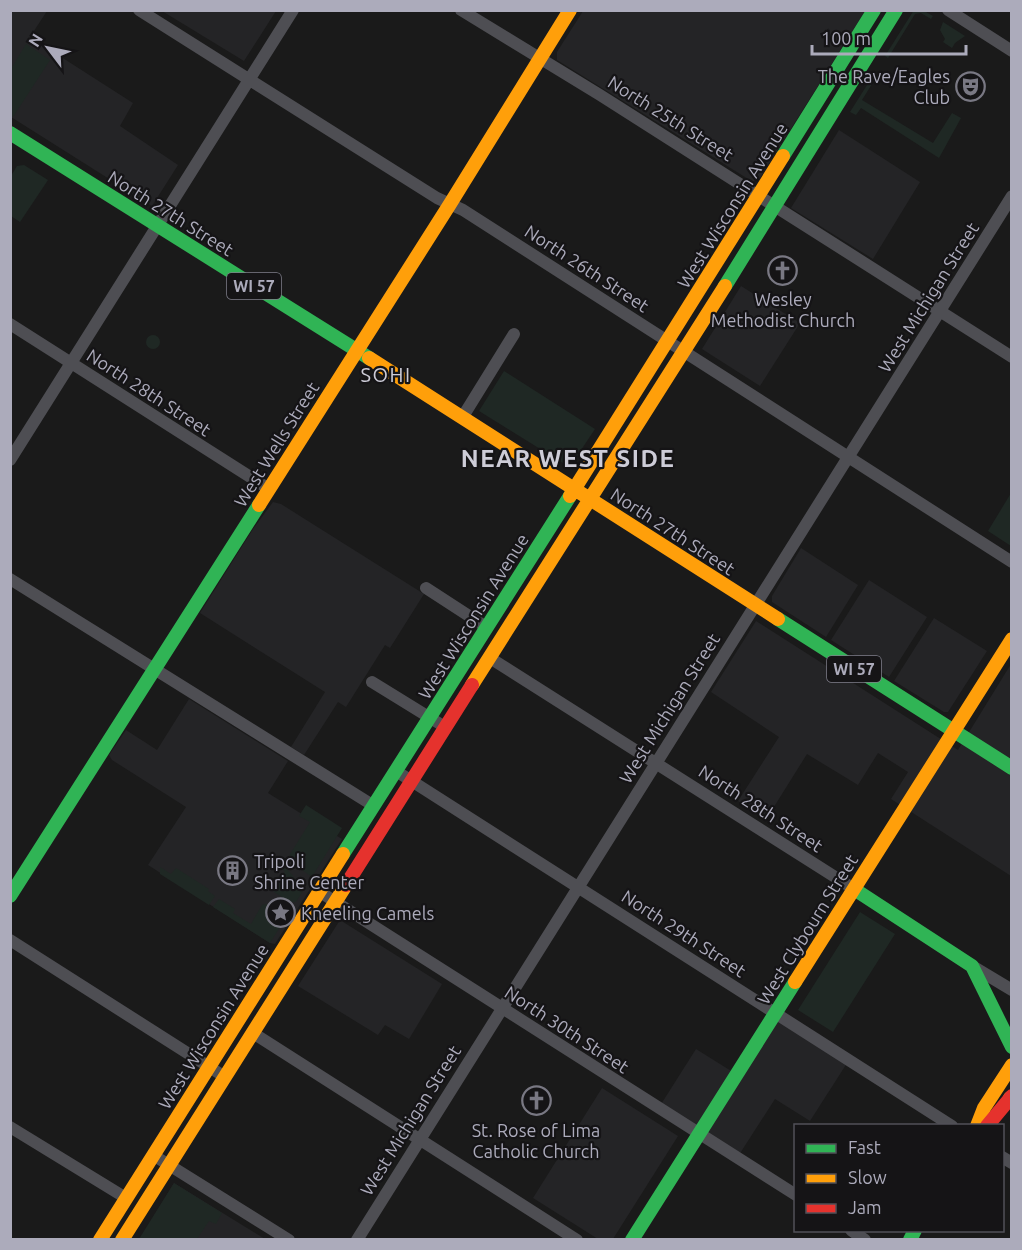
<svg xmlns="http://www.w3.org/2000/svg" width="1022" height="1250" font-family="Ubuntu,sans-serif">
	<rect width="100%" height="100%" fill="#1a1a1a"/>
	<path fill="#242426" d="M10 11H47L30 37 133 103 120 126 178 165 152 206 11 117Z
		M162 11H276L244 61Z
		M583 11H865L760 178 753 182 557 60V52Z
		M839 130 920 182 873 259 791 208Z
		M741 286 800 323 760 386 702 349Z
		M273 502 281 504 424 594 390 648 385 645 346 707 338 702 304 755 291 747 325 692 200 613 253 529Z
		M801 548 858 585 826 637 772 602V596Z
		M869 580 927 617 889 677 831 640Z
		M934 618 987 651 948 712H944L894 681Z
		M756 621 958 750 1011 664V876L891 799 908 772 878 753 858 785 807 754 767 818 738 801 779 737 711 692Z
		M189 699 288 761 268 793 342 839 275 944 270 943 148 865 186 807 112 760 109 755 126 730 157 750Z
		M340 920 442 984 409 1039 385 1025 378 1035 298 986Z
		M775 1013 849 1060 810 1121 775 1099 737 1158 658 1109 696 1049 736 1074Z
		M602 1088 678 1136 613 1239H598L533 1198Z
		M174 1183 265 1239 139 1240Z"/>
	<path fill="#1f2824" d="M914 10 924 11 933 16 931 19 921 13 915 14 888 58 885 56Z
		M943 22 965 36 955 43 952 48 943 42 945 39 940 30Z
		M26 44 50 60 13 117 10 115 11 69Z
		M874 74 877 76 862 100 933 143 952 113 961 118 939 158 861 108 856 115 850 112Z
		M24 165 48 180 20 222 11 216V176L17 166Z
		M146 342a7 7 0 1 1 14 0a7 7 0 1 1-14 0Z
		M504 371 595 429 571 465H566L479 411Z
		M1011 493V546L988 531Z
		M306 805 342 828 312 877 298 867 289 856 310 822 299 816Z
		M275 861 287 869 304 889 296 902H290L274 892 273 888 285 871 273 864Z
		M160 867 171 874 176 868 209 889 208 891 215 896 209 905 160 874Z
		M219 899 235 909 233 913 251 924 262 905 266 904 285 919 270 943 213 907Z
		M860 912 895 934 833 1032 798 1010Z
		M174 1183 222 1213 216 1224 209 1221 197 1239H139Z"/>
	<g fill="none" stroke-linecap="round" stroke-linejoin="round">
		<path stroke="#4e4e53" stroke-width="12" d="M139 10 437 198 463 210 1012 562
			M461 10 600 95 1012 357
			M948 10 1012 51
			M10 324 269 489
			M462 418 514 334
			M10 460 293 10
			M10 579 374 806
			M426 588 486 627
			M490 658 854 889
			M372 682 445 727
			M396 771 952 1126
			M320 892 796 1195
			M10 940 225 1077
			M972 966 1012 990
			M253 1033 577 1240
			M10 1127 126 1198
			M153 1155 289 1240
			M1002 1157 1012 1163
			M851 1230 865 1240
			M357 1240 1012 196"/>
		<path stroke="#30b455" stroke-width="14" d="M10 133 369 358
			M783 156 874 10
			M725 286 896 10
			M778 619 1012 768
			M343 854 570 496
			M854 889 972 966 1012 1047
			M10 896 259 505
			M632 1240 795 982
			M910 1240 915 1230"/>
		<path stroke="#ff9f0a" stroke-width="14" d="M369 358 778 619
			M570 496 783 156
			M259 505 450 204 570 10
			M472 685 725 286
			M795 982 1012 639
			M1010 1098H1012
			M977 1126 984 1108 1012 1065
			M100 1240 343 854
			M122 1240 346 885"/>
		<path stroke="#e5322d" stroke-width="14" d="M346 885 472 685
			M987 1126 1012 1096"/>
	</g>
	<defs>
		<symbol id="theatre-ring" viewBox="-11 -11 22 22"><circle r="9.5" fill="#151416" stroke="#797883" stroke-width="1.5"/><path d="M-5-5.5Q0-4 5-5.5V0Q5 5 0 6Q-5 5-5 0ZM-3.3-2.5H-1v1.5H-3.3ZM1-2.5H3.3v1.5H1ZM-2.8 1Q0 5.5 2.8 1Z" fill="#797883"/></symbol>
		<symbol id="church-ring" viewBox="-11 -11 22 22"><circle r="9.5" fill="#151416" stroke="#797883" stroke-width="1.5"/><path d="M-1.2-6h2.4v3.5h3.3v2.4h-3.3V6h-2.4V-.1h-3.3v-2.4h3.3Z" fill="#797883"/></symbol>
		<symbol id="building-ring" viewBox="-11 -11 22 22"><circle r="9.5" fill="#151416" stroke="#797883" stroke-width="1.5"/><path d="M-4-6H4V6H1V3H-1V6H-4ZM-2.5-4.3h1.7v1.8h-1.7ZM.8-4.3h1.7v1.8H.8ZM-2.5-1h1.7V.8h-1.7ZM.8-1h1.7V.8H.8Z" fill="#797883"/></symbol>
		<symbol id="sight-ring" viewBox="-11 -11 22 22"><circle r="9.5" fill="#151416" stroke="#797883" stroke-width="1.5"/><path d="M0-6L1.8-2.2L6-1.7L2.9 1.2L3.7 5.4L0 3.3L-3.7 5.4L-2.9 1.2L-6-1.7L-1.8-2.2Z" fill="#797883"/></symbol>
	</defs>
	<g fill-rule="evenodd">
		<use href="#theatre-ring" x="954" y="70" width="33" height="33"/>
		<use href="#church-ring" x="766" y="254" width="33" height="33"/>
		<use href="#building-ring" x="216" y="854" width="33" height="33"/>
		<use href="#sight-ring" x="264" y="896" width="33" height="33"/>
		<use href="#church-ring" x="520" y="1084" width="33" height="33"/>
	</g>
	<g text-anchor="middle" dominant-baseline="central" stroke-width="4.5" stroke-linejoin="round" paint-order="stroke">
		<g fill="#151416" stroke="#7f7e8a" stroke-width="1.5">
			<rect x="227" y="273" width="54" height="26" rx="4.5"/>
			<rect x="827" y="656" width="54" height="26" rx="4.5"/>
		</g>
		<g font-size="16" font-weight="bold" fill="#acabbb">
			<text x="254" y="286">WI 57</text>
			<text x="854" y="669">WI 57</text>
		</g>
		<g font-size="18" fill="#acabbb" stroke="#151416">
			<text x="950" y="76" text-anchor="end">The Rave/Eagles<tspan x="950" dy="21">Club</tspan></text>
			<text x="783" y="299">Wesley<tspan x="783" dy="21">Methodist Church</tspan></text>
			<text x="254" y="861" text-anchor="start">Tripoli<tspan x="254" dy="21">Shrine Center</tspan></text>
			<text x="301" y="913" text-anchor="start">Kneeling Camels</text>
			<text x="536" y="1130">St. Rose of Lima<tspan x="536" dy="21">Catholic Church</tspan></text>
		</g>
		<g font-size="18" fill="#acabbb" stroke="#151416">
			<text transform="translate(671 118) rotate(32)">North 25th Street</text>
			<text transform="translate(732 205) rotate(-58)">West Wisconsin Avenue</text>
			<text transform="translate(171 213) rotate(32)">North 27th Street</text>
			<text transform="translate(587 268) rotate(33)">North 26th Street</text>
			<text transform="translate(928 297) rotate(-58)">West Michigan Street</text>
			<text transform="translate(149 392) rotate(33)">North 28th Street</text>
			<text transform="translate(276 444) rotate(-58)">West Wells Street</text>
			<text transform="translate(673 531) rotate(33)">North 27th Street</text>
			<text transform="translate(473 616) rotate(-58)">West Wisconsin Avenue</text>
			<text transform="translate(669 708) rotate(-58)">West Michigan Street</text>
			<text transform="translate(761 808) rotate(33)">North 28th Street</text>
			<text transform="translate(807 929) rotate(-58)">West Clybourn Street</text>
			<text transform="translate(684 933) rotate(33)">North 29th Street</text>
			<text transform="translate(213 1026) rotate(-58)">West Wisconsin Avenue</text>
			<text transform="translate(567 1029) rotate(33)">North 30th Street</text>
			<text transform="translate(410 1120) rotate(-58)">West Michigan Street</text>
		</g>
		<g font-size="20" letter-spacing="1.5" fill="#cdccd7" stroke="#151416">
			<text x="386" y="374">SOHI</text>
		</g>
		<g font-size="24" font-weight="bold" letter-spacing="1.5" fill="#cdccd7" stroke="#151416">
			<text x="568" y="458">NEAR WEST SIDE</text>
		</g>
	</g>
	<rect width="1022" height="1250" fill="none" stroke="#acabbb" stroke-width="24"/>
	<rect x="794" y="1124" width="210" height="108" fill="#151416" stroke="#515058" stroke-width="1.5"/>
	<rect x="806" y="1144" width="30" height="9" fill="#30b455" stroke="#515058" stroke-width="1.5"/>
	<text x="848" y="1154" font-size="18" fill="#acabbb">Fast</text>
	<rect x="806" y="1174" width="30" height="9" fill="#ff9f0a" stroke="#515058" stroke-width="1.5"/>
	<text x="848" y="1184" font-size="18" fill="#acabbb">Slow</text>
	<rect x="806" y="1204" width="30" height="9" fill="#e5322d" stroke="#515058" stroke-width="1.5"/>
	<text x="848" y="1214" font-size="18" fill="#acabbb">Jam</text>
	<g transform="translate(48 48) rotate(302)" stroke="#151416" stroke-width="4.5" paint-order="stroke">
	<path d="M0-4.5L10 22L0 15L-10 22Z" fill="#acabbb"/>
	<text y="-9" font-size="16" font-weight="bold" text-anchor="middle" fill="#acabbb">N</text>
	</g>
	<path d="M812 45v9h154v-9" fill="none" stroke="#acabbb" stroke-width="3"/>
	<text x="821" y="45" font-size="18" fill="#acabbb" stroke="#151416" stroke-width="4.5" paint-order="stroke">100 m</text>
</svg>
